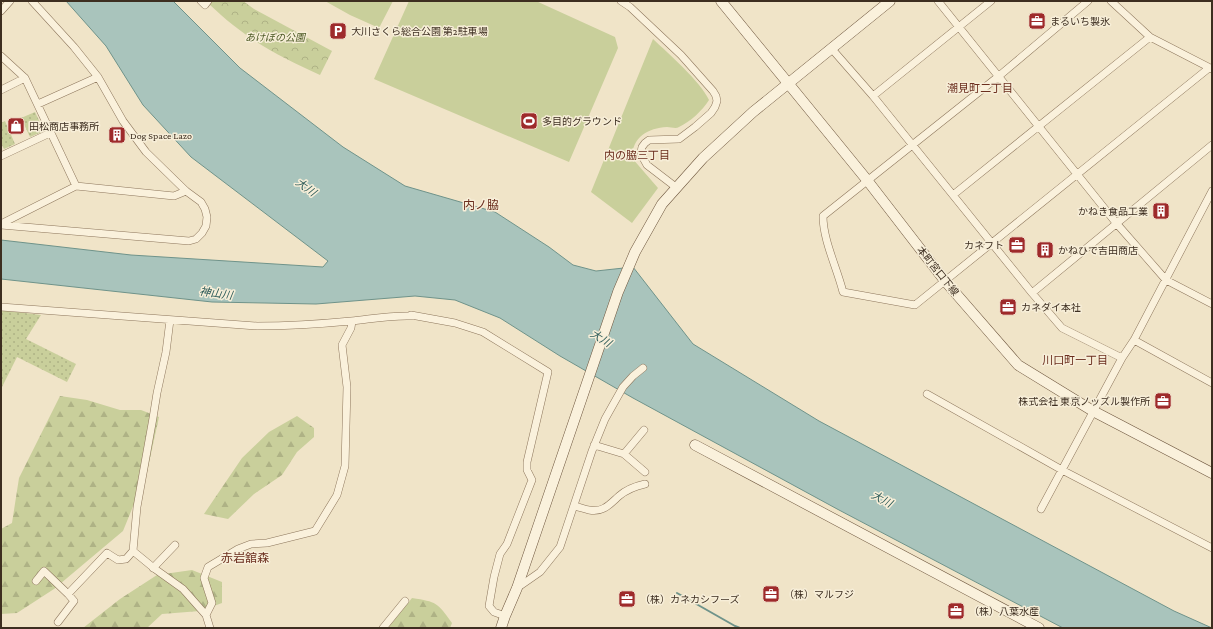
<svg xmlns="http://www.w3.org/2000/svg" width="1213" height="629" font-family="'Crimson Pro','Noto Sans JP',serif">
	<defs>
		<pattern id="grass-dots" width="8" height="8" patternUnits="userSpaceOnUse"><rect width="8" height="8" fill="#c9cf9b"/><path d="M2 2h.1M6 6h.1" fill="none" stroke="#aeb285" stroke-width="1.8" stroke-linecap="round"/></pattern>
		<pattern id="forest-firs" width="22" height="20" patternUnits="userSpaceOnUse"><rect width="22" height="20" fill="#c9cf9b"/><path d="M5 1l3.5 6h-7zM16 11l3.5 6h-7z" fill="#aeb285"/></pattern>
		<pattern id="park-crowns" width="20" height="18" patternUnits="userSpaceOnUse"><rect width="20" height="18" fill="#c9cf9b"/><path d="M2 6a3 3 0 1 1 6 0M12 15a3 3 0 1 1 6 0" fill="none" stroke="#aeb285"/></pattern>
	</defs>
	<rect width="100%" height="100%" fill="#f0e4c8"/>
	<path fill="url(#grass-dots)" d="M35 112 44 131 30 137 21 118Z
		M5 121 15 144 4 149 1 143V123Z
		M1 310 41 315 26 339 76 364 67 382 17 357 1 389Z"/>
	<path fill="url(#forest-firs)" d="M60 396 87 400 120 410H141L159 417 147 472 123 531 54 589 17 613 1 614V529L12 523 19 478Z
		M297 416 314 428V437L297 452 282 475 254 494 228 519 204 514 242 458 269 432Z
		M192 570 222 582V603L200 611 162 614 147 628H83L120 599 157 575Z
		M412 598C437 602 437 602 452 623L450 628H388Z"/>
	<path fill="url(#park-crowns)" d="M212 1H243L254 9 332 51 320 75C289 61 259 46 233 25 225 19 217 11 209 4Z"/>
	<path fill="#c9cf9b" d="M325 1H393L379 28 350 15Z
		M409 1H536L615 37 618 48 569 162 374 79Z
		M653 39C669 54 700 81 709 100 703 110 690 122 679 127 676 129 671 127 667 127 648 128 632 137 632 158L658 188 632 223 591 192Z"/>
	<path fill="#a9c4bc" stroke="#6f938a" d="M66 1H173L240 68 343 147 405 186 495 212 549 247 573 265 596 271 633 267 693 344 819 421 1174 611 1212 628H1063L839 510 633 398 560 356 500 318 455 300 415 296 316 304 212 302 1 279V240L131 255 323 267 328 261 191 157 143 105 106 46Z"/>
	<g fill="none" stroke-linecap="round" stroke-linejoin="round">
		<path stroke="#6f938a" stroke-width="2" d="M677 593 735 626 740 628"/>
		<defs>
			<path id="street" d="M201 1 205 5 208 1
				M621 1 630 7 681 55 713 91 716 96 717 101 715 107 711 113 695 127 679 139 649 140 645 143 642 147 641 152 642 156 647 165 677 188
				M938 1 1117 224 1166 280 1212 304
				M1088 1 999 76 823 216C823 240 837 268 843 292L915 305 1209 68
				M1111 1 1150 37 1212 69
				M1 11 10 1
				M831 48 873 96 1032 293 1062 328 1122 358
				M1 56 25 78 76 186
				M1 90 25 78
				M873 96 991 1
				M38 104 98 77
				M1 156 50 133
				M953 195 1150 37
				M1 224 76 186 174 196 186 191
				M1 225 189 241 196 239 202 233 206 226 207 217 205 209 201 202 186 191 146 152 123 121 98 77 74 47 32 1
				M1032 293 1212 145
				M1 307 257 326C288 326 320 324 351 321 371 319 391 315 412 316
				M411 315 455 323 483 332 548 372 527 462V470L532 480 507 544 500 554 494 577 489 606 494 612 505 616
				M1134 340 1212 383
				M927 394 1062 470 1212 548
				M594 445 624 454 645 472
				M624 454 644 430
				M574 506C579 507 584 509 589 510 603 513 610 504 619 496 627 489 636 486 645 484
				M1041 509 1122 358 1134 340 1212 191
				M133 551 137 507 153 418 157 393 166 352 170 320
				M153 568 175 545
				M36 581 44 571 68 594 107 553 118 560 126 559 133 551 155 569 183 589 206 615
				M517 588 540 572 560 547 592 451 605 419 623 387 633 376 643 368
				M58 622 74 601 68 594
				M210 628 206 615 212 603 204 578 208 567 238 549 251 544 267 543 315 531 337 495 345 466 347 387 342 345 351 328 352 321
				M383 628 405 601"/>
			<path id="secondary" d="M721 1 867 180 945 281 1018 365 1093 411 1212 473
				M695 445 1039 628
				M501 628 505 616 517 588 618 292 635 252 662 204 703 158 753 112 890 1"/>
		</defs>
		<use href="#street" stroke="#8d765c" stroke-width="8"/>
		<use href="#secondary" stroke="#6f573f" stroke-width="11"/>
		<use href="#street" stroke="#faf1dc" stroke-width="7"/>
		<use href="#secondary" stroke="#faf1dc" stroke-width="10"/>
	</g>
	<defs>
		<symbol id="office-square" viewBox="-11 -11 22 22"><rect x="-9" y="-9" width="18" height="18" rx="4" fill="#9e2a2b" stroke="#f7eed8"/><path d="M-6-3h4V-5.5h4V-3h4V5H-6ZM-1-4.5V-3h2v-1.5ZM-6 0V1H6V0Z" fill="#fff"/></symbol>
		<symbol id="parking-square" viewBox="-11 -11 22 22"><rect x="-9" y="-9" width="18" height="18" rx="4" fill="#9e2a2b" stroke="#f7eed8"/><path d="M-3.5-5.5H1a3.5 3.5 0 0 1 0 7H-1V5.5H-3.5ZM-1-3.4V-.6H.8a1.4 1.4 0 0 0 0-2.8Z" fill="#fff"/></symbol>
		<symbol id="stadium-square" viewBox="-11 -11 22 22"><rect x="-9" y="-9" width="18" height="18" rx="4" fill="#9e2a2b" stroke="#f7eed8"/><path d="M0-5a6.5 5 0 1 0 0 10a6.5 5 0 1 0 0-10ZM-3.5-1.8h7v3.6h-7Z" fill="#fff"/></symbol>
		<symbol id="shop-square" viewBox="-11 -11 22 22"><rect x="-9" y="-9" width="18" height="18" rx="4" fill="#9e2a2b" stroke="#f7eed8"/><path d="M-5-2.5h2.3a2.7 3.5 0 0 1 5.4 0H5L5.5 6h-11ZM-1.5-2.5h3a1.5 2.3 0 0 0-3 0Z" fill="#fff"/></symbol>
		<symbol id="building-square" viewBox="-11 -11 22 22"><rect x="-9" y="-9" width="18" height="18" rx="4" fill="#9e2a2b" stroke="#f7eed8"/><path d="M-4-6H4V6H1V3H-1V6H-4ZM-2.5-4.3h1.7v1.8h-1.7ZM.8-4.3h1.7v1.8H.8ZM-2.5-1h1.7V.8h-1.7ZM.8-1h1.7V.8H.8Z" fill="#fff"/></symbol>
	</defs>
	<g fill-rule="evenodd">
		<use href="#office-square" x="1027" y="11" width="20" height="20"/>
		<use href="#parking-square" x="328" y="21" width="20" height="20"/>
		<use href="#stadium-square" x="519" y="111" width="20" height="20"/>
		<use href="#shop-square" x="6" y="116" width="20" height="20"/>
		<use href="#building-square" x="107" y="125" width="20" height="20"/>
		<use href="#building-square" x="1151" y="201" width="20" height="20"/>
		<use href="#office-square" x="1007" y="235" width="20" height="20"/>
		<use href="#building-square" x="1035" y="240" width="20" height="20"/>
		<use href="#office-square" x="998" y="297" width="20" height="20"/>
		<use href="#office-square" x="1153" y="391" width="20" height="20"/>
		<use href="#office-square" x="761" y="584" width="20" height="20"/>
		<use href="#office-square" x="617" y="589" width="20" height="20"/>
		<use href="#office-square" x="946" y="601" width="20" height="20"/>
	</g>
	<g text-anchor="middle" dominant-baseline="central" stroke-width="3" stroke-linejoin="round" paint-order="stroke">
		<g font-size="10" fill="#3d2e20" stroke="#f7eed8" text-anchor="start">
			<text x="1050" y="21">まるいち製氷</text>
			<text x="351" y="31">大川さくら総合公園 第2駐車場</text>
			<text x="542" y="121">多目的グラウンド</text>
			<text x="29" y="126">田松商店事務所</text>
			<text x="130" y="135">Dog Space Lazo</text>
			<text x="1148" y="211" text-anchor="end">かねき食品工業</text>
			<text x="1004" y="245" text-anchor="end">カネフト</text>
			<text x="1058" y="250">かねひで吉田商店</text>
			<text x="1021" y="307">カネダイ本社</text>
			<text x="1150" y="401" text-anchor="end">株式会社 東京ノッズル製作所</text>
			<text x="784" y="594">（株）マルフジ</text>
			<text x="640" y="599">（株）カネカシフーズ</text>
			<text x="969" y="611">（株）八葉水産</text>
		</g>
		<g font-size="10" font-style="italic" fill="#4d5a26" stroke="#f7eed8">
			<text x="275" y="37">あけぼの公園</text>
		</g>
		<g font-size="10" fill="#3d2e20" stroke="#f7eed8">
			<text transform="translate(938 271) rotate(51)">本町宮口下線</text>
		</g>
		<g font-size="11" fill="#6b2e1e" stroke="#f7eed8">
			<text x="980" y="88">潮見町二丁目</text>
			<text x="637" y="155">内の脇三丁目</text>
			<text x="1075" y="360">川口町一丁目</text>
		</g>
		<g font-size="11" font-style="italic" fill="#2f5d5a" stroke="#f7eed8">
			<text transform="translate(306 187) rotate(36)">大川</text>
			<text transform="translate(216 293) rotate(8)">神山川</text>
			<text transform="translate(601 338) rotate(32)">大川</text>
			<text transform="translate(882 499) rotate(28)">大川</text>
		</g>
		<g font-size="12" fill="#6b2e1e" stroke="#f7eed8">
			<text x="481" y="205">内ノ脇</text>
			<text x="245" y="558">赤岩舘森</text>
		</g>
	</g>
	<rect width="1213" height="629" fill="none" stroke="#3d2e20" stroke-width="4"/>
</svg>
